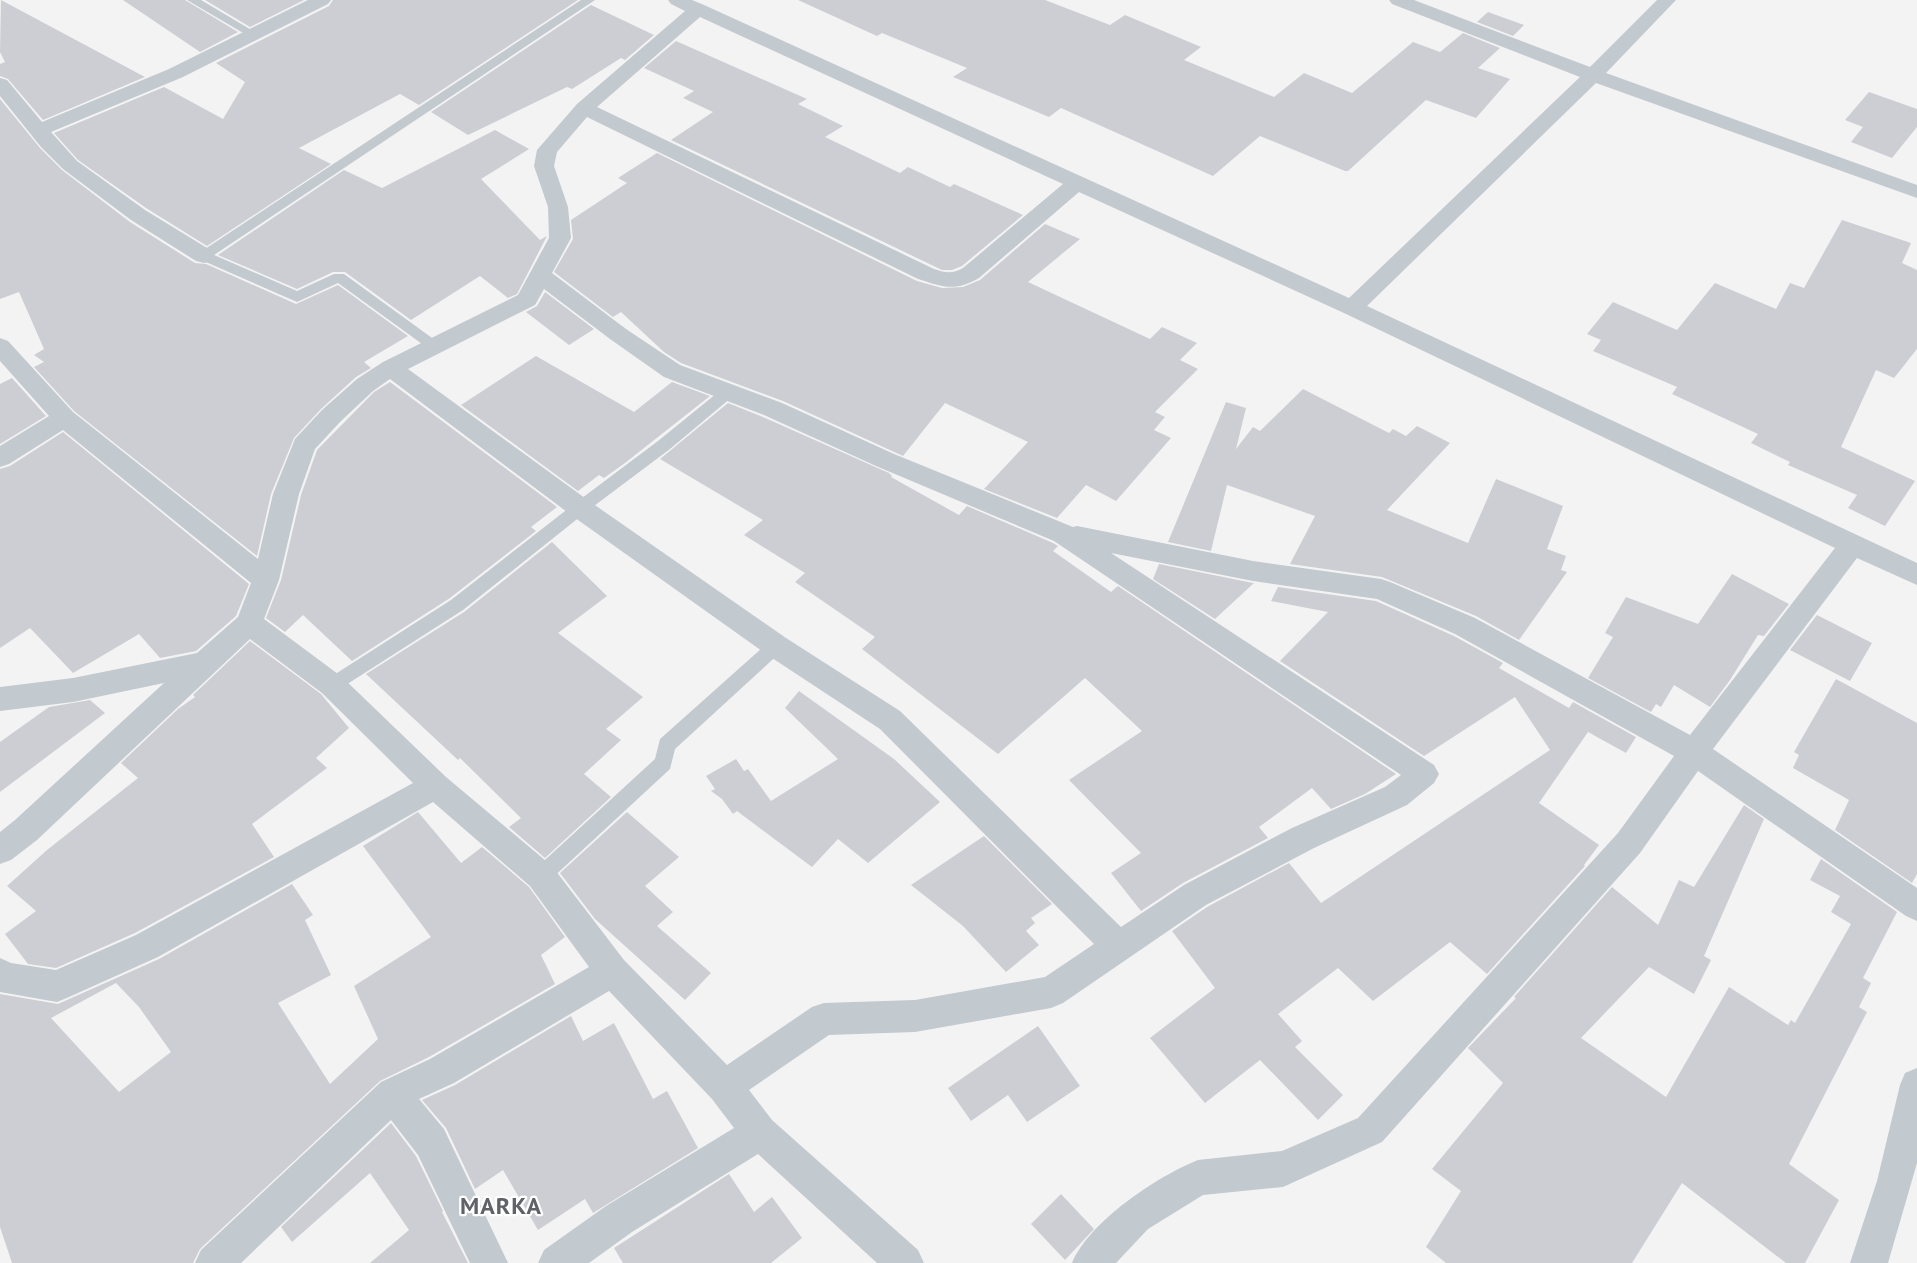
<svg xmlns="http://www.w3.org/2000/svg" width="1917" height="1263" font-family="'PT Sans',sans-serif">
	<rect width="100%" height="100%" fill="#f4f3f3"/>
	<path fill="#cdced4" fill-rule="evenodd" d="M1 0 145 77 43 120 8 79 0 76V64L5 62 0 52Z
		M123 0H185L238 32 200 52Z
		M205 0H304L250 27Z
		M333 0H578L419 105 400 94 299 148 331 164 207 246 146 208 78 160 54 133 164 87 223 119 245 82 216 63 329 6Z
		M798 0H1045L1110 25 1125 15 1201 47 1184 60 1274 97 1304 73 1352 93 1413 42 1440 52 1463 33 1500 48 1478 68 1510 79 1476 118 1426 100 1348 171H1345L1260 136 1213 176 1061 108 1049 117 953 77 967 68 882 33 877 36Z
		M591 5 654 35 625 60 621 58 572 89 567 87 468 135 431 112Z
		M1488 12 1524 25 1513 36 1477 22Z
		M676 41 807 99 798 104 843 126 825 137 900 173 908 167 950 187 954 184 1023 215 962 266 952 270H942L671 140 713 112 683 98 694 91 644 68Z
		M1869 92 1917 109V127L1892 158 1851 142 1863 127 1845 120Z
		M0 99 40 148 62 170 130 222 195 263 206 264 296 304 338 285 408 336 364 362 371 368 356 377 321 409 294 438 271 494 257 556 74 411 34 367 44 362 34 355 44 349 19 292 0 299Z
		M495 130 529 149 481 179 540 240 547 236 517 294 508 298 480 276 411 320 345 272H333L297 289 218 255 344 170 382 188Z
		M657 153 917 281 942 288 963 287 980 280 1045 224 1080 239 1028 282 1150 339 1162 327 1197 343 1180 360 1198 369 1155 412 1165 417 1154 430 1171 438 1116 501 1086 485 1057 518 984 489 1028 442 945 403 903 456 783 401 681 363 664 352 621 312 613 317 554 272 573 239 571 220 627 183 618 178Z
		M1842 220 1911 243 1902 263 1917 270V349L1894 378 1876 370 1841 447 1915 481 1885 526 1848 508 1857 495 1788 465 1790 462 1751 443 1758 434 1672 394 1677 387 1593 351 1601 340 1587 334 1613 302 1677 330 1715 283 1776 309 1790 283 1804 288Z
		M545 292 594 329 569 345 526 312 537 306Z
		M536 356 634 412 672 382 710 396 625 463 604 478 599 475 578 491 461 405Z
		M12 378 46 416 0 444V384Z
		M390 382 557 507 531 527 536 531 450 598 352 661 303 615 285 632 266 618 281 580 301 495 317 450 374 392Z
		M1303 389 1389 433 1393 429 1406 436 1417 426 1450 443 1387 510 1468 543 1496 479 1563 506 1547 549 1566 556 1561 570 1567 572 1519 640 1476 616 1382 577 1290 564 1315 516 1227 485 1211 551 1168 542 1226 402 1246 408 1236 449 1253 427 1260 431Z
		M728 403 763 417 889 473 892 476 891 477 959 515 967 506 1053 543 1058 546 1053 551 1111 592 1118 586 1396 774 1365 794 1331 809 1312 788 1259 827 1268 838 1183 883 1141 911 1111 873 1141 853 1069 780 1142 731 1085 678 998 754 862 649 875 637 795 582 805 573 744 535 763 520 660 459Z
		M63 432 249 584 236 616 196 651 160 658 139 634 73 673 30 628 0 648V469L10 466Z
		M552 542 607 596 558 633 643 697 606 729 621 740 584 774 611 797 545 858 509 827 521 818 460 758 458 760 366 674 464 612Z
		M1159 564 1253 583H1254L1215 619 1153 579Z
		M1732 574 1789 604 1764 636 1758 635 1730 680 1710 707 1674 685 1661 707 1656 704 1651 712 1588 678 1613 637 1605 633 1626 597 1698 624Z
		M1278 587 1376 601 1454 636 1503 663 1499 668 1569 708 1573 702 1636 737 1626 753 1588 732 1539 803 1599 845 1584 865 1585 866 1487 974 1450 942 1373 1001 1338 968 1278 1014 1302 1041 1295 1047 1343 1095 1318 1120 1260 1060 1205 1103 1150 1038 1215 988 1172 931 1207 907 1289 863 1321 903 1550 750 1515 697 1424 756 1280 661 1328 612 1271 601Z
		M1817 615 1872 643 1850 681 1790 650Z
		M250 641 321 694 349 728 316 758 327 768 252 824 274 857 135 933 56 968 28 964 5 934 36 911 7 886 47 850 138 778 121 763 178 709 195 697 193 695Z
		M1836 679 1917 723V874L1912 883 1835 830 1849 800 1793 768 1799 755 1794 752Z
		M799 691 894 759 940 802 868 863 838 839 812 867 737 811 733 814 722 799 711 791 715 789 706 776 736 759 744 771 748 769 771 801 838 759 785 708Z
		M90 700 105 713 0 792V742L49 707Z
		M1744 805 1764 819 1704 956 1711 960 1694 994 1649 967 1581 1038 1666 1097 1729 987 1788 1025 1791 1020 1795 1023 1851 924 1831 912 1840 896 1810 880 1821 859 1897 912 1863 978 1871 983 1859 1007 1867 1012 1789 1164 1839 1200 1805 1263H1786L1682 1183 1632 1263H1446L1426 1247 1461 1191 1432 1169 1503 1083 1468 1048 1516 998 1514 997 1612 887 1658 925 1679 880 1694 887Z
		M418 812 461 863 482 847 529 887 565 937 541 955 555 984 429 1057 380 1081 200 1249 193 1263H12L0 1227V994L58 1004 159 959 292 884 313 915 305 920 331 975 278 1003 330 1084 378 1039 354 986 431 937 363 846ZM116 983 139 1007 171 1052 119 1092 51 1018Z
		M627 812 679 857 645 886 673 912 657 926 711 973 685 1000 595 919 560 873Z
		M984 836 1052 904 1031 918 1035 923 1026 931 1039 945 1006 972 963 926 911 885Z
		M571 1016 583 1041 614 1023 653 1099 667 1091 698 1148 593 1213 585 1199 538 1230 503 1170 475 1189 446 1128 422 1100 455 1085Z
		M1038 1026 1080 1086 1027 1122 1008 1095 971 1121 948 1088Z
		M391 1123 416 1156 443 1211 442 1212 468 1263H370L409 1230 370 1173 292 1242 281 1227Z
		M729 1174 754 1212 772 1197 802 1238 771 1263H623L614 1248Z
		M1061 1194 1094 1229 1065 1260 1031 1224Z"/>
	<g fill="none" stroke-linecap="round" stroke-linejoin="round">
		<path fill="#c2c9cf" fill-rule="evenodd" d="M187 0H201L260 35 258 37H250Z
			M581 0H595L214 255 297 291 334 274H344L439 343 441 346 439 349H429L338 283 297 302 199 259 197 256 199 253Z
			M727 388 732 389 735 393 732 397 670 449 586 512 463 610 338 690 332 692 326 690 323 685 326 680 451 600 574 504 658 441 722 389Z
			M776 639 782 641 785 646 782 651 675 749 670 769 548 882 541 885 534 882 531 876 534 870 655 759 660 739 770 641Z"/>
		<path fill="#c2c9cf" fill-rule="evenodd" d="M308 0H331L328 4 183 77 51 132 77 161 145 210 212 251 215 256 212 261 204 263 196 261 131 220 63 169 41 147 0 96V78L7 80 42 122 169 69Z
			M668 0H692L704 5 1349 298 1580 77 1392 4 1389 0H1414L1590 67 1657 0H1676L1606 73 1917 185V198L1596 83 1367 306 1917 563V585L1857 558 1713 749 1917 888V921L1906 916 1698 771 1640 853 1382 1142 1283 1187 1203 1195 1148 1229 1116 1263H1072C1090 1221 1156 1177 1198 1160L1282 1151 1358 1118 1618 833 1674 756 1455 634 1377 599 1253 581 1111 553 1434 765 1439 774 1434 783 1407 805 1314 848 1206 905 1063 1003 1051 1008 915 1032 829 1035 749 1090 772 1120 918 1250 924 1263H877L758 1154 632 1232 589 1263H538L544 1250 606 1206 734 1128 712 1099 609 991 454 1083 419 1099 444 1129 508 1263H470L418 1155 391 1120 241 1263H195L201 1250 381 1082 430 1059 589 967 530 886 433 802 158 957 69 997 57 1002 0 992V958L11 963 56 970 136 935 413 783 322 693 250 639 37 840 11 860 0 864V832L15 820 164 683 73 702 0 711V687L73 678 197 653 238 617 251 583 63 430 9 464 0 467V446L49 416 0 361V338L8 341 73 412 258 559 273 494 295 439 322 410 357 379 383 362 518 295 549 238 548 207 534 166 537 150 577 104 685 11 671 4ZM700 17 1063 184 963 268C952 274 946 273 934 269L597 107ZM587 117 918 279C943 287 955 292 979 278L1079 192 1344 313 1835 548 1690 735 1475 618 1390 582 1381 579 1253 561 1077 526 1073 527 894 454 782 403 680 365 626 329 552 273 571 238 568 207 554 166 557 152ZM544 289 610 339 664 377 764 415 876 466 1054 541 1401 775 1385 787 1292 828 1184 885 1121 927 900 711 786 638 589 501 408 369 535 305ZM390 379 571 515 766 654 880 729 1094 944 1045 977 915 1000 824 1003 812 1007 727 1065 624 960 552 866 446 777 342 677 264 619 279 580 299 494 315 449 340 422 373 391Z
			M1917 1068V1163L1888 1263H1850L1877 1181 1900 1085 1905 1073Z"/>
	</g>
	<g text-anchor="middle" dominant-baseline="central" stroke-width="4.5" stroke-linejoin="round" paint-order="stroke">
		<g font-size="24" font-weight="bold" letter-spacing="1" fill="#5f6267" stroke="#fff">
			<text x="501" y="1205">MARKA</text>
		</g>
	</g>
</svg>
